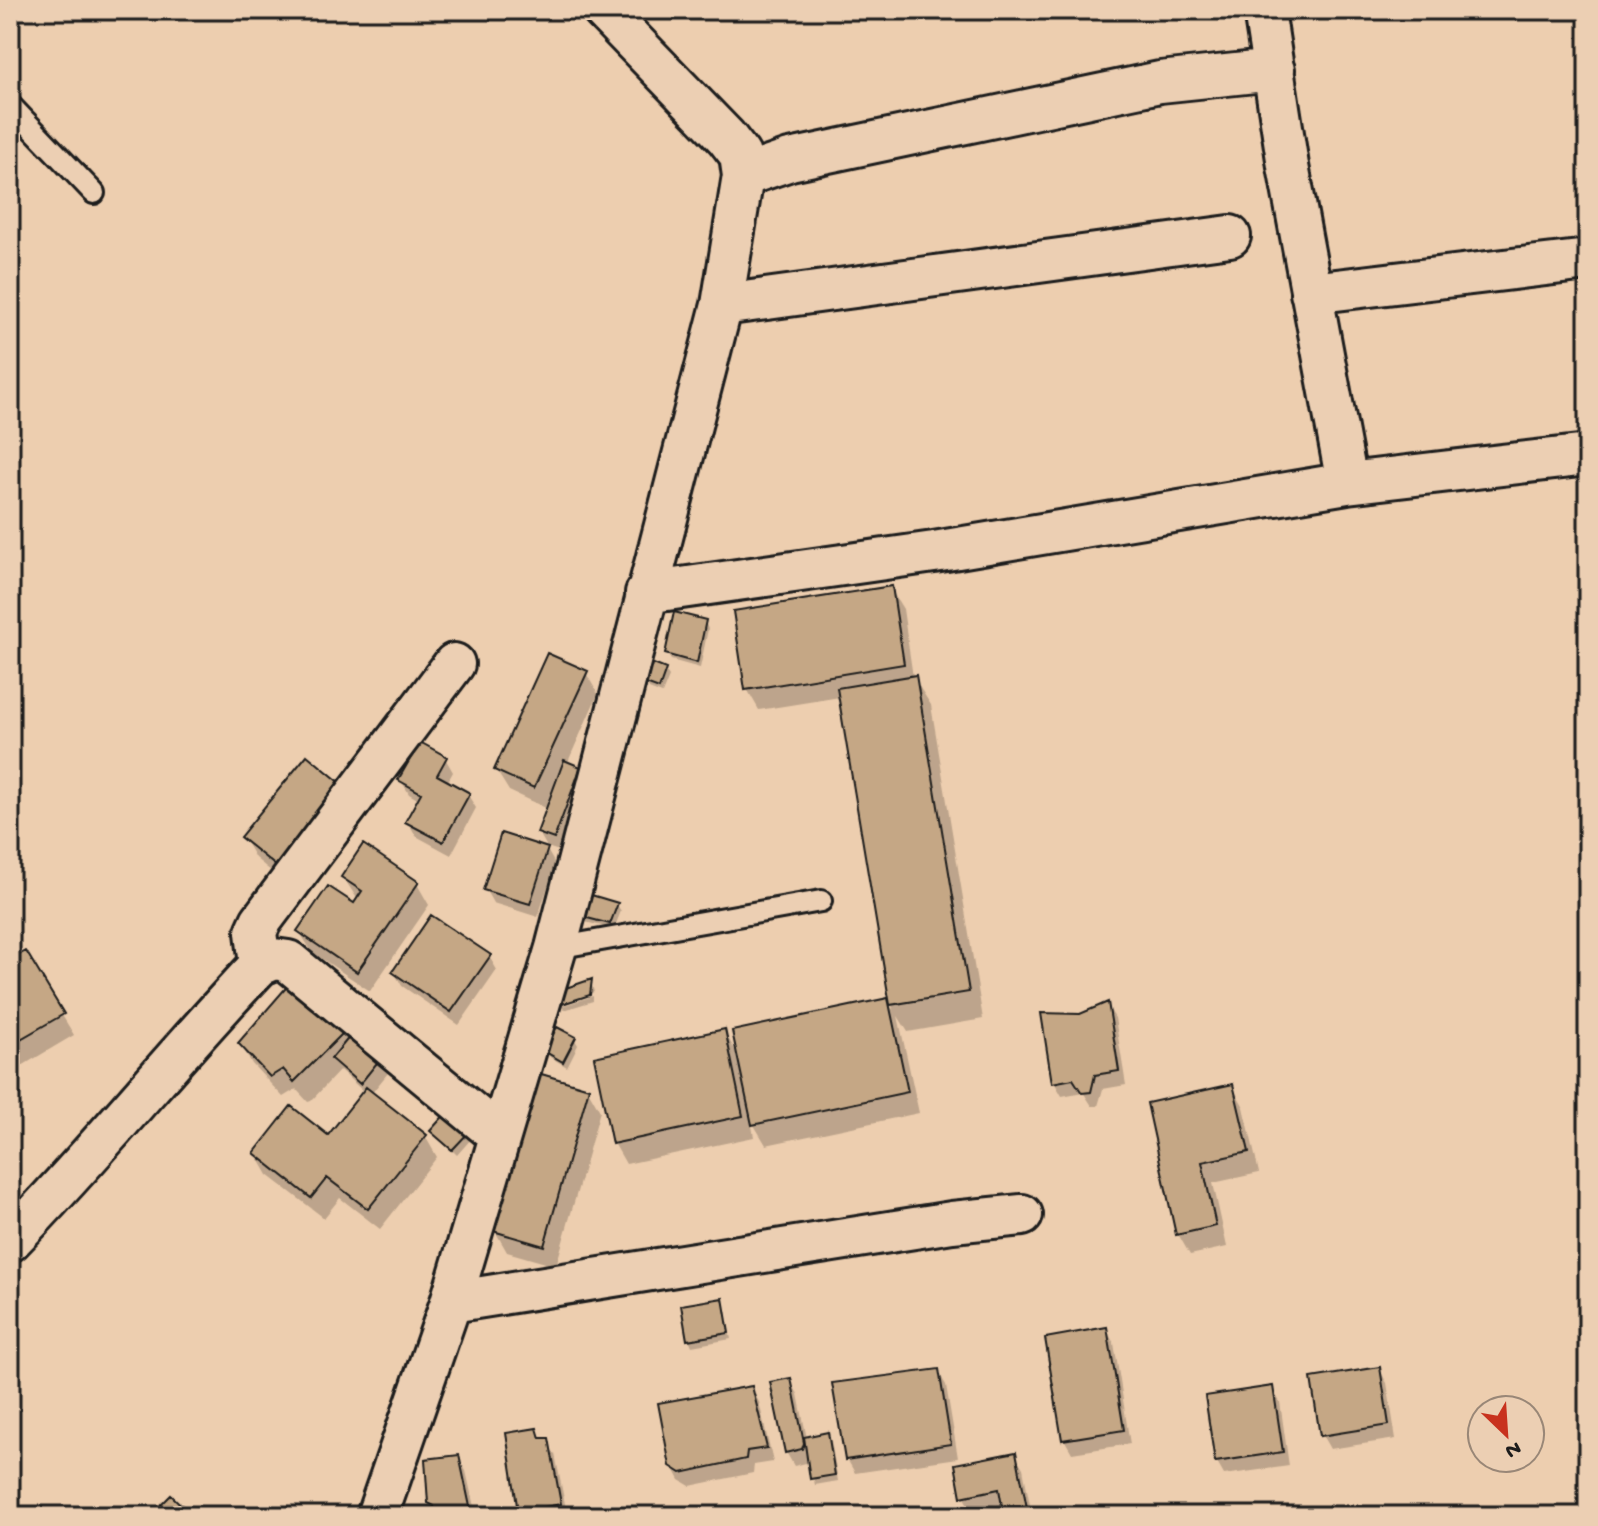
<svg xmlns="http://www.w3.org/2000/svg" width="1598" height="1526" font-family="'Gochi Hand',sans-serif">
	<rect width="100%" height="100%" fill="#edceaf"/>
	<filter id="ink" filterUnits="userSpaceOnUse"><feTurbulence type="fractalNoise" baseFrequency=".0125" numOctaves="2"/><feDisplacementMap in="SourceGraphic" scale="16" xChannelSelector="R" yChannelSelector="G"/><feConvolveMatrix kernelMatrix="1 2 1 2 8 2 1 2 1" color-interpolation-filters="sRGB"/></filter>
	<g filter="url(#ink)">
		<path fill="#0003" d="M890 588 903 609 913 677 931 705 983 1019 908 1032 898 1016 919 1113 766 1145 751 1120 754 1137 626 1164 614 1143 724 1031 739 1057 887 1000 893 1010 840 697 759 710 747 689Z
			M705 622 708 629 700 668 671 660 667 654Z
			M665 671 669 677 662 694 649 689 646 683Z
			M586 673 598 694 567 764 579 768 588 782 562 852 547 847 539 833 548 809 509 791 496 770Z
			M307 758 300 895 255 858 243 837Z
			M445 758 453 772 447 783 468 795 476 808 451 855 416 836 408 822 419 800 409 794 401 780Z
			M547 850 555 864 538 917 493 903 485 889Z
			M343 877 417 884 429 905 370 991 312 952 299 931 354 906 358 900Z
			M617 905 621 911 614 929 577 920 574 914Z
			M25 954 74 1035 10 1073V963Z
			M489 956 497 970 459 1025 402 986 394 972Z
			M298 977 392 1068 371 1094 425 1136 437 1157 380 1229 340 1198 324 1218 268 1175 256 1154 328 1138 364 1092 340 1070 311 1101 308 1102 296 1089 283 1097 252 1064 240 1043Z
			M591 982 594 992 562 1002V1006L593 996V1001L564 1010 561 1004 562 991Z
			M1107 1005 1115 1018 1126 1085 1103 1089 1098 1106H1092L1083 1092 1062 1096 1054 1082 1080 1016Z
			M574 1038 578 1045 567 1067 550 1057 546 1051Z
			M1232 1086 1244 1107 1259 1173 1213 1183 1227 1247 1190 1255 1178 1234 1149 1105Z
			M588 1090 600 1111 556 1266 507 1252 495 1231Z
			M448 1114 472 1138 457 1155 433 1131Z
			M722 1300 731 1339 692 1346 689 1339Z
			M1106 1330 1114 1343 1130 1444 1072 1453 1064 1439Z
			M1379 1369 1387 1383 1396 1439 1330 1449 1322 1435Z
			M938 1371 946 1385 958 1458 855 1473 847 1459Z
			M790 1380 798 1394 807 1439 827 1434 831 1441 838 1481 815 1485 810 1462 794 1466 786 1452Z
			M751 1388 759 1402 773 1462 754 1465 753 1473 690 1486 680 1480 672 1465Z
			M1272 1388 1280 1402 1289 1466 1224 1475 1216 1461Z
			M536 1430 555 1454 567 1514 614 1509 618 1516H523L508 1434Z
			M1015 1455 1023 1468 1032 1516H982L983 1512 1004 1508V1504L971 1510 963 1496Z
			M458 1457 466 1471 476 1516H437L430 1503Z"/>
		<path fill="#c5a785" stroke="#1c1c1c" stroke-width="2" d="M892 586 904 664 745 690 733 611Z
			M674 612 706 620 697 663 665 654Z
			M547 653 588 671 534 788 494 770Z
			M651 663 666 669 659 689 643 683Z
			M916 675 969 992 890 1005 837 688Z
			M420 742 447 757 437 775 470 793 443 842 405 822 421 793 398 780Z
			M307 755 354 794 287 875 240 837Z
			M564 760 581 767 554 839 537 833Z
			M501 833 548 848 530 904 483 890Z
			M363 844 419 882 357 972 297 931 328 886 354 903 362 891 341 877Z
			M578 891 618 903 610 924 572 914Z
			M431 915 491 955 451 1012 392 972Z
			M26 951 64 1014 10 1045V960Z
			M298 974 354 1022 294 1082 283 1069 270 1077 238 1043Z
			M592 979 590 995 559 1005 560 990Z
			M888 998 908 1092 752 1125 732 1031Z
			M1108 1002 1119 1071 1095 1075 1091 1092 1082 1093 1073 1079 1052 1083 1041 1013 1080 1014Z
			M557 1027 576 1037 563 1062 544 1051Z
			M356 1029 385 1053 360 1084 331 1059Z
			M725 1029 743 1116 612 1144 594 1057Z
			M538 1073 589 1088 544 1246 493 1231Z
			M1233 1084 1249 1152 1202 1162 1216 1226 1176 1235 1147 1103Z
			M366 1087 427 1135 368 1209 327 1178 311 1198 254 1153 291 1106 328 1135Z
			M448 1111 470 1131 452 1150 430 1131Z
			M723 1298 729 1333 687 1340 681 1305Z
			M1107 1327 1124 1430 1062 1440 1045 1338Z
			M1380 1367 1389 1425 1320 1436 1311 1378Z
			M939 1369 951 1444 845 1460 832 1383Z
			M791 1378 804 1443 802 1449 785 1453 770 1382Z
			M752 1386 767 1448 747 1451 746 1459 681 1473 670 1466 658 1403Z
			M1273 1386 1283 1452 1215 1462 1205 1396Z
			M537 1428 540 1438H549L561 1504 518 1512 506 1433Z
			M828 1432 835 1475 810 1479 804 1437Z
			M1016 1452 1027 1508 980 1516 981 1510 1002 1506 999 1489 961 1497 955 1464Z
			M459 1455 472 1516H436L434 1506 428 1503 425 1459Z
			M171 1495 193 1516H150Z
			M615 1507 616 1516H549L548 1514Z"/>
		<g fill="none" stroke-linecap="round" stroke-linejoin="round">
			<defs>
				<path id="lane" d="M10 105 94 193
					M556 948 821 901"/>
				<path id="street" d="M1264 10 1288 166 1347 483
					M743 176 790 160 1160 82 1274 70
					M1311 293 1588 260
					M722 305 1230 236
					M646 593 934 552 1347 483 1588 455
					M260 965 256 932 261 921 454 664
					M10 1241C97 1152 174 1055 260 965L274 959 288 961 500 1136
					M451 1302 952 1222 1022 1215
					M377 1516 451 1302 556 948 722 305 743 176 740 155 726 137 603 10"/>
			</defs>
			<use href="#lane" stroke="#1c1c1c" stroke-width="26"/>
			<use href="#street" stroke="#1c1c1c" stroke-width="46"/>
			<use href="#lane" stroke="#eccfb3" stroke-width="20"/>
			<use href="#street" stroke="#eccfb3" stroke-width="40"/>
		</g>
	</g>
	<rect width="1598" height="1526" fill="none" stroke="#eccfb3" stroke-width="40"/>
	<rect x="20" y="20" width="1558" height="1486" fill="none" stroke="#1c1c1c" stroke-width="3" filter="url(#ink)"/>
	<g transform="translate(1506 1434) rotate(155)"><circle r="38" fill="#eccfb3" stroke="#998777" stroke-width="2"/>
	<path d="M0-6L14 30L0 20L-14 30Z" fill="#c8321e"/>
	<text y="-12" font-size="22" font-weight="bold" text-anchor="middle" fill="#1c1c1c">N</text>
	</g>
</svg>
